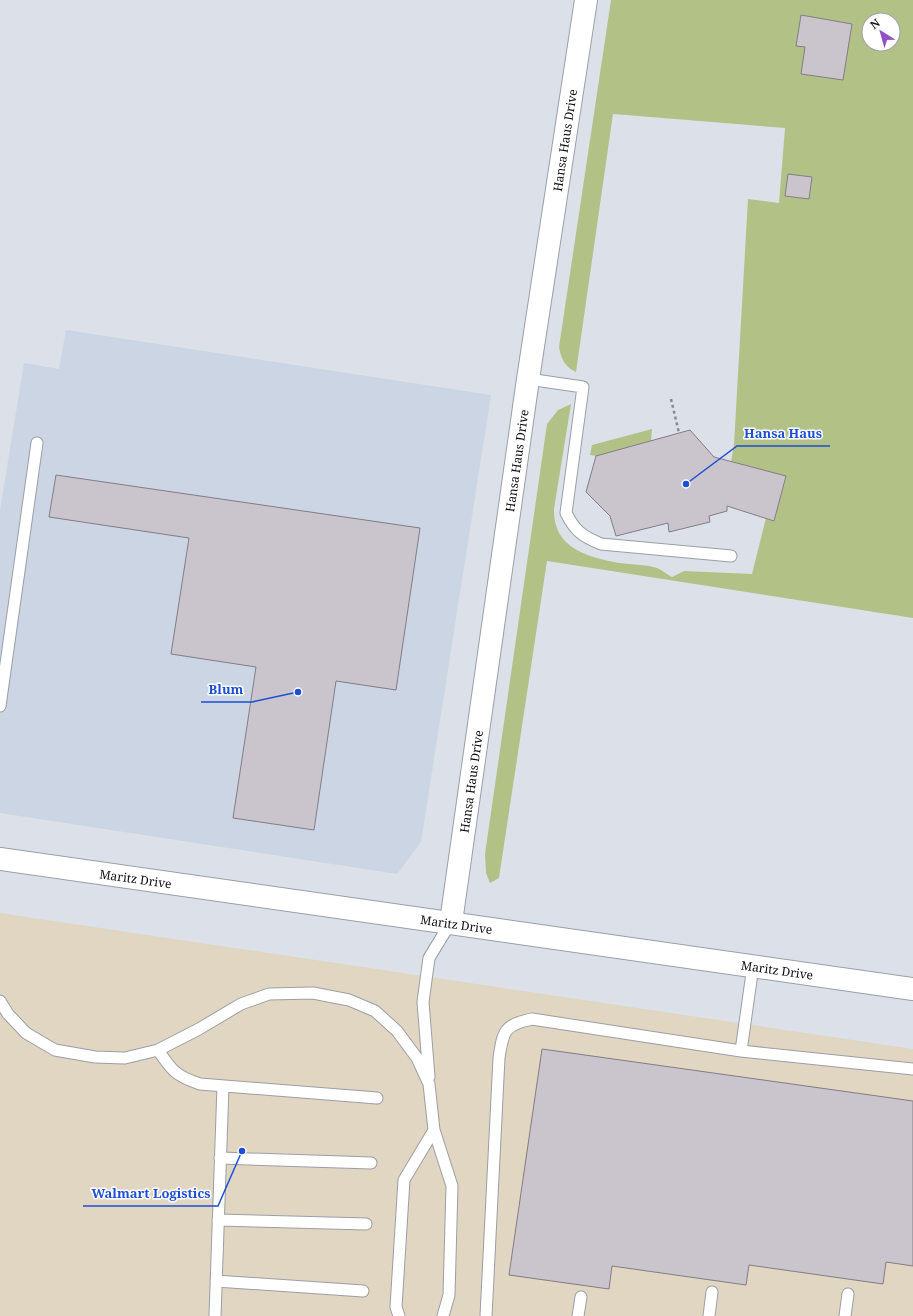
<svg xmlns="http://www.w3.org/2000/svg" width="913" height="1316" font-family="'Noto Serif',serif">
	<rect width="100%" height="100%" fill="#dce1e9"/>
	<path fill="#cbd5e3" d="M66 330 491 395 421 842 397 874 0 813V510L24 363 59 369Z"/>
	<path fill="#e0d6c1" d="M0 913 913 1049V1316H0Z"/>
	<path fill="#b2c287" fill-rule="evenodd" d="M611 0H913V618L547 561 499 878 490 883 486 873 485 854 547 424 558 410 571 404 554 509C553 548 587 557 620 563 631 565 643 564 653 567 660 568 666 574 672 577L684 571 752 574 766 518 774 521 786 476 731 462 734 444 748 199 779 203 785 128 613 114 576 372C565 367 561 359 559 347ZM869 20H893V44H869Z
		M652 429 651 441 596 456 590 455 592 445Z"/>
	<path fill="#cac5cd" stroke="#827d84" d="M801 15 852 24 843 80 801 74 805 47 796 46Z
		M788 174 812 177 809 199 785 196Z
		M690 430 714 457 786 476 774 521 727 506V511L709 516 710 522 669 532 668 523 616 536 610 516 586 492 596 456Z
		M56 475 420 528 396 690 336 681 314 830 233 818 256 667 171 654 189 538 49 517Z
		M542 1049 913 1101V1266L886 1262 883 1284 749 1265 746 1285 612 1266 609 1289 509 1275Z"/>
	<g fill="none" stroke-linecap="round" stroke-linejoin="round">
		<defs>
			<path id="service" d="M528 379 583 387 566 513C575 531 582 536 601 544L731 556
				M0 706 37 443
				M0 1001 8 1014 26 1033 55 1050 95 1057 125 1058 158 1050 199 1029 241 1004 269 994 313 993 349 1000 375 1011 397 1031 417 1058 429 1084 434 1130 452 1186 449 1295 443 1316
				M158 1050C172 1071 176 1076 200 1084L377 1098
				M741 1051 913 1069
				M429 1077 423 1002 429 958 451 922
				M220 1158 371 1163
				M218 1220 366 1224
				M216 1281 363 1291
				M215 1316 223 1086
				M399 1316 396 1307 404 1180 434 1130
				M486 1316 499 1058C503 1031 504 1025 532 1019L741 1051 753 966
				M578 1316 581 1297
				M709 1316 712 1292
				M845 1316 848 1294"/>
			<g id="minor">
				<path id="s1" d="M451 922 528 379 586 0"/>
			</g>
			<g id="tertiary">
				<path id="s2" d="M0 859 913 989"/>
			</g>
		</defs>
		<use href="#service" stroke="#9a9fa6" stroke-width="13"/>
		<use href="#minor" stroke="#9a9fa6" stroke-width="24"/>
		<use href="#tertiary" stroke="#9a9fa6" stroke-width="24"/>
		<path stroke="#878a90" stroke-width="2.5" stroke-dasharray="3 3" stroke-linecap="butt" d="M671 399 679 433"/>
		<use href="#service" stroke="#fff" stroke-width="11"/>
		<use href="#minor" stroke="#fff" stroke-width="22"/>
		<use href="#tertiary" stroke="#fff" stroke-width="22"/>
	</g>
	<g text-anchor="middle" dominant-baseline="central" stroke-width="3" stroke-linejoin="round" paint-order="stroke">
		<g font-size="12" fill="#0e0f12" stroke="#fff">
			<text stroke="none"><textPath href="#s1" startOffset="790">Hansa Haus Drive</textPath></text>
			<text stroke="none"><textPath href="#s1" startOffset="466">Hansa Haus Drive</textPath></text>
			<text stroke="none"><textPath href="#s1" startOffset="142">Hansa Haus Drive</textPath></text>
			<text stroke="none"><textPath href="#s2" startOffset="137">Maritz Drive</textPath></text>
			<text stroke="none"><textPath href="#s2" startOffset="461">Maritz Drive</textPath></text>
			<text stroke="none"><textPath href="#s2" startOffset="785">Maritz Drive</textPath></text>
		</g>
	</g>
	<path fill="none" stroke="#1d4ed8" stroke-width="1.5" d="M686 484L737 446H830M298 692L252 702H201M242 1151L218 1206H83"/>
	<g fill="#1d4ed8" stroke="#fff" stroke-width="1.5">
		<circle cx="686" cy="484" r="4"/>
		<circle cx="298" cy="692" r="4"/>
		<circle cx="242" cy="1151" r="4"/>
	</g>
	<g font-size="13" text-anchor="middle" font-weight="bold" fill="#1d4ed8" stroke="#fff" stroke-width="3" stroke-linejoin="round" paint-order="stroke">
		<text x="783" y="438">Hansa Haus</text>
		<text x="226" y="694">Blum</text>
		<text x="151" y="1198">Walmart Logistics</text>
	</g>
	<g transform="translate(881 32) rotate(323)"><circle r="19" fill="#ffffff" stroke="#9f9fa0"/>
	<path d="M0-3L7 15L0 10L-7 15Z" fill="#934fc4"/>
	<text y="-6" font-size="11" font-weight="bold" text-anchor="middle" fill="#0e0f12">N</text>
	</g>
</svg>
